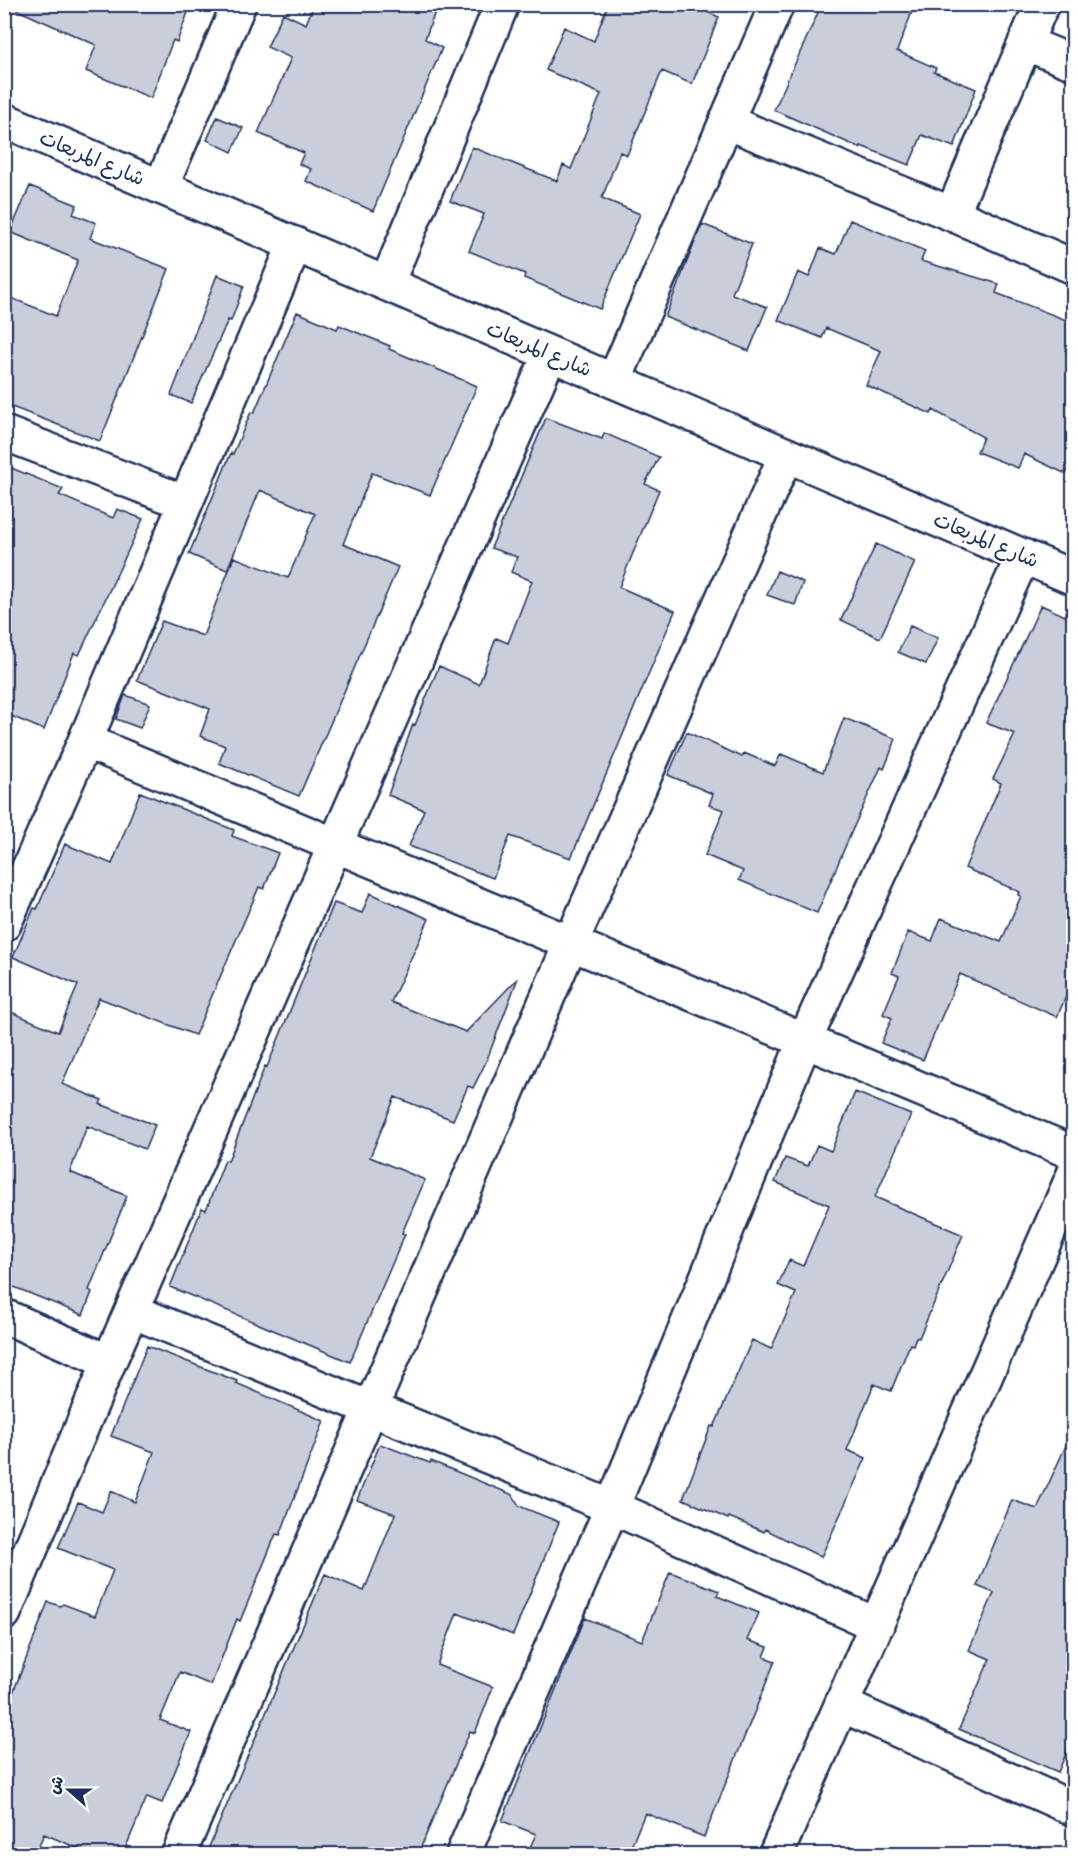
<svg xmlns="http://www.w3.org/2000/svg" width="1078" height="1859" font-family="Pangolin,'Playpen Sans Arabic',sans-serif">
	<rect width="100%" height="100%" fill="#fff"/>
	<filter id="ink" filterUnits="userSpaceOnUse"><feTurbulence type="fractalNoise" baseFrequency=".0167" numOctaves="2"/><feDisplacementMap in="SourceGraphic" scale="12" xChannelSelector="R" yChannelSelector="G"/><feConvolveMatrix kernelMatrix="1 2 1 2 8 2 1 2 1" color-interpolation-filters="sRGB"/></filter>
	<g filter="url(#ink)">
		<path fill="#caceda" stroke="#1b2f5e" stroke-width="1.5" d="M4 4H191L177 42 173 40 151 98 86 71 96 45Z
			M314 4H438L425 39 442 48 373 211 306 181 311 169 299 164 304 153 258 133 291 58 267 47 283 13 306 24Z
			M608 4H688L719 17 692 84 662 71 627 155 620 152 602 198 640 214 600 309 524 278 525 274 469 251 484 214 450 201 472 147 557 181 563 165 571 169 601 94 546 70 564 27 594 41Z
			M822 4H915L897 51 936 68 934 72 976 89 954 147 922 135 909 165 861 146 860 148 774 110Z
			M217 117 243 128 232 152 207 140Z
			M30 186 77 205 73 214 96 223 90 238 169 269 100 441 4 404V295L56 316 78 260 10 232Z
			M850 220 925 251 921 261 999 284 996 293 1074 323V458L1066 474 1024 454 1018 468 977 452 983 437 933 410 931 414 866 385 881 351 826 328 822 338 778 320 798 272 809 277 820 248 836 254Z
			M702 224 752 244 732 294 767 307 749 351 665 317Z
			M217 275 244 286 231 321 228 320 191 403 171 395Z
			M297 312 337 329 339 325 390 346 389 349 477 386 430 495 372 473 343 544 398 567 299 796 219 763 225 746 200 736 210 709 137 680 162 621 203 636 234 557 288 578 315 514 260 490 227 570 189 554 231 453 233 454 251 412 254 413Z
			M546 418 602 439 604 433 659 457 645 484 659 490 619 587 675 611 571 858 510 836 493 878 409 846 424 810 388 795 413 724 415 725 439 666 479 684 496 638 508 643 532 581 511 572 517 557 491 548Z
			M4 465 63 489 59 495 113 518 117 509 143 519 79 655 74 653 44 730 4 713Z
			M876 544 915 562 880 638 841 620Z
			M777 571 803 582 795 605 767 595Z
			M1041 605 1074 620V978L1057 1017 960 974 923 1060 881 1043 892 1018 883 1014 899 976 892 973 908 932 932 941 941 918 1001 942 1021 896 1018 895 1020 892 965 868 1001 783 993 779 1015 734 986 723Z
			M910 626 938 638 926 664 898 652Z
			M125 695 150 704 140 728 116 719Z
			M844 718 896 739 884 769 881 767 851 833 817 913 739 880 743 871 705 855 724 810 709 805 713 794 668 775 687 732 742 757 744 753 775 766 781 754 823 772Z
			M140 792 234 830 232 836 278 853 264 889 259 887 195 1035 99 998 79 1044 62 1084 102 1100 100 1104 155 1125 145 1149 87 1126 70 1172 127 1196 89 1290 92 1292 83 1315 4 1283V1009L58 1032 78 985 13 957 34 908 37 909 65 844 112 864Z
			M370 893 429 919 391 1002 466 1032 518 978 486 1062 473 1088 468 1086 453 1120 395 1097 370 1157 425 1180 402 1233 405 1234 350 1362 170 1287 202 1208 206 1210 225 1160 228 1161 265 1066 267 1067 334 903 362 913Z
			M855 1092 911 1115 875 1197 963 1235 919 1338 916 1337 913 1345 910 1344 891 1391 874 1384 847 1450 866 1458 821 1557 765 1529 764 1532 729 1517 728 1519 683 1499 711 1426 714 1427 752 1340 771 1349 796 1293 778 1285 789 1260 803 1266 829 1205 775 1182 785 1158 808 1166 817 1145 831 1151Z
			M147 1346 237 1381 236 1383 324 1421 280 1535 276 1534 240 1621 237 1619 211 1685 180 1672 160 1720 191 1732 162 1803 147 1797 123 1854H92L44 1834 35 1854H4V1716L48 1602 60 1606 63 1604 95 1616 113 1570 58 1548 78 1502 102 1512 111 1491 135 1502 154 1452 111 1436Z
			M1074 1428V1735L1058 1772 959 1729 990 1659 969 1650 994 1593 977 1586 1012 1500 1037 1509Z
			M380 1444 430 1463 431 1461 513 1495 519 1506 559 1522 513 1635 457 1613 437 1665 493 1687 475 1733 470 1731 418 1854H206L325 1574 364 1591 395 1514 357 1500Z
			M670 1572 719 1591 717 1596 759 1613 747 1640 768 1647 764 1657 775 1661 704 1837 645 1813 628 1854H527L536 1834 502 1821 585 1618 642 1641Z"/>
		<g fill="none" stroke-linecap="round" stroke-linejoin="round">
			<defs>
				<path id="street" d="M1025 43 1074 63
					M727 122 952 214 1074 267
					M161 187 239 4
					M952 214 1042 4
					M387 283 502 4
					M614 381 777 4
					M4 433 184 502
					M85 741C414 881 745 1014 1074 1153
					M4 924 85 741 295 244
					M132 1311 612 1507 877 1625
					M4 1316 109 1362
					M4 1613 109 1362 550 354
					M842 1705 1074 1809
					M179 1854 570 945 786 455
					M463 1854 612 1507 805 1040 1023 556
					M776 1854 1074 1174"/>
				<path id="secondary" d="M4 120 1074 578"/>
			</defs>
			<use href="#street" stroke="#1b2f5e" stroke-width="38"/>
			<use href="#secondary" stroke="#1b2f5e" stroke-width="38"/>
			<use href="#street" stroke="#fff" stroke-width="33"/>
			<use href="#secondary" stroke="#fff" stroke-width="33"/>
		</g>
	</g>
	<g text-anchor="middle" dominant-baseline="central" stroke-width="4.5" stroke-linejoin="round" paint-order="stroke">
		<g font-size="20" fill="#1b2f5e" stroke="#fff">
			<text transform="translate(92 158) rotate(23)">شارع المربعات</text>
			<text transform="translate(539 349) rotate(23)">شارع المربعات</text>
			<text transform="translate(986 540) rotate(23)">شارع المربعات</text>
		</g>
	</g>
	<rect width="1078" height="1859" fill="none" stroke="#fff" stroke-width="24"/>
	<rect x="12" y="12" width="1054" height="1835" fill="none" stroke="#1b2f5e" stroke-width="2" filter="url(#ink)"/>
	<g transform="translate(69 1790) rotate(291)" stroke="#ffffff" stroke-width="4.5" paint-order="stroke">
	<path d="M0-4.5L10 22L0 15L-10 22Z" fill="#1b2f5e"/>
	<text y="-9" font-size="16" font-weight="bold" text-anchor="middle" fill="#1b2f5e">ش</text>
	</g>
</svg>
